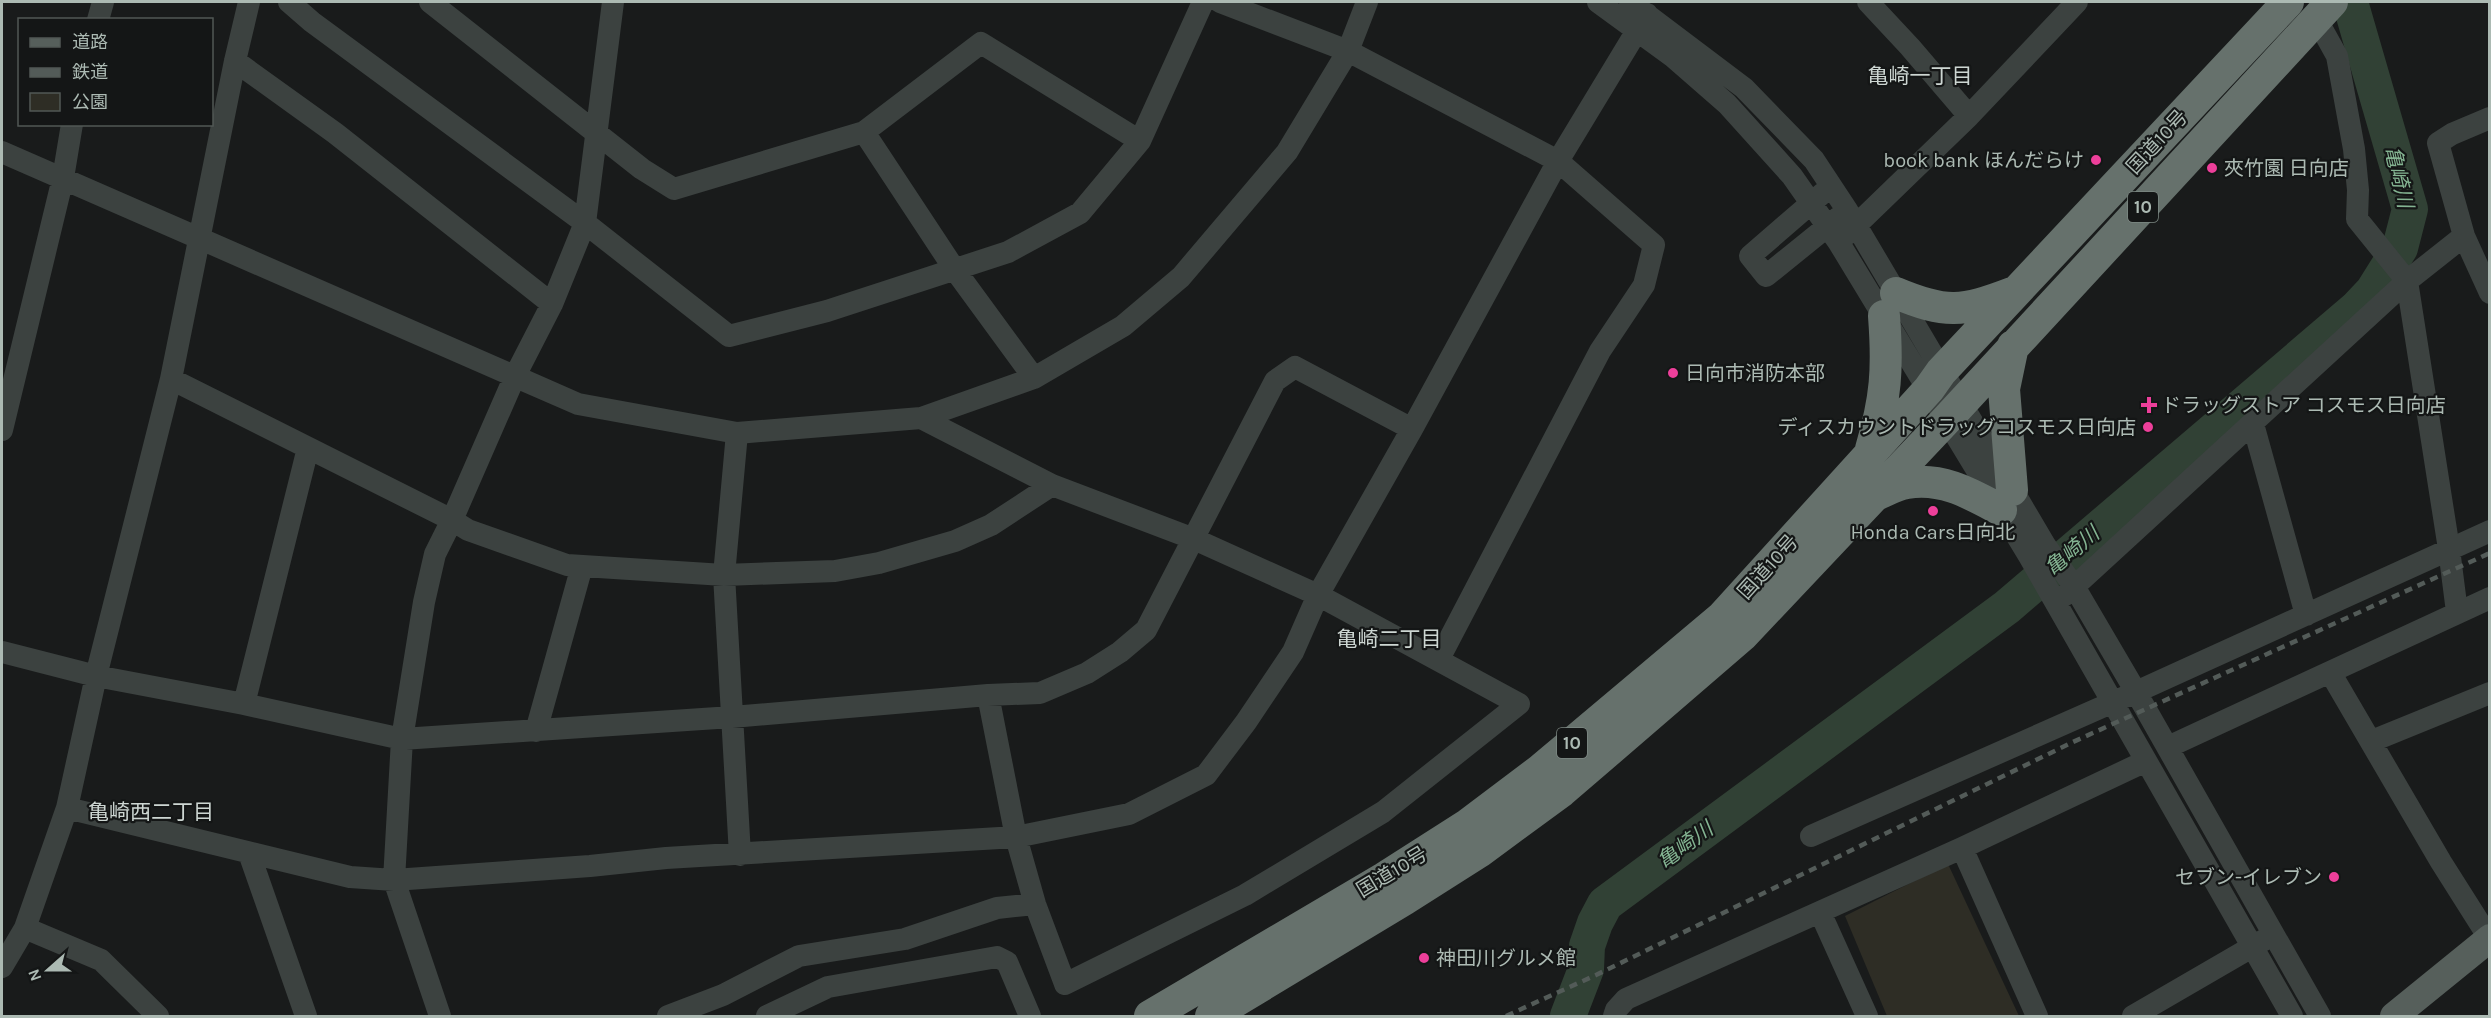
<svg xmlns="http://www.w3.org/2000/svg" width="2491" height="1018" font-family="Karla,'Noto Sans JP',sans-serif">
	<rect width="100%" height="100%" fill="#191b1b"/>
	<path fill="#2e2d25" d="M1948 864 2019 1016H1887L1845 916Z"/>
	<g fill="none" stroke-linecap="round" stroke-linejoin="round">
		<path stroke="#314135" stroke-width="36" d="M1568 1016 1586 969 1587 946 1595 923 1605 904 2007 607 2356 309 2373 291 2400 248 2410 209 2350 2"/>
		<path stroke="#3c4240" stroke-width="22" d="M289 2 312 22 585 223 729 336 827 311 1008 252 1080 213 1140 141 1203 2
			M430 2 642 169 674 189 864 132 981 43 1140 141
			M1220 2 1348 51 1558 161 1654 245 1644 285 1600 351 1439 659
			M1598 2 1672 56 1727 104 1792 176 1839 243 2029 556 2292 1016
			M1630 2 1744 88 1814 160 1847 210 2045 545 2075 588 2136 692 2320 1016
			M1868 2 1910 47 1969 116
			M98 20 103 2
			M2317 20 2337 56 2354 149 2358 190 2357 219 2407 281 2449 549 2457 612
			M235 61 335 133 552 304
			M2490 118 2452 134 2438 143 2464 236 2490 293
			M864 132 955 270 1034 378
			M2 152 578 404 737 433 921 418 1034 378 1123 326 1181 277 1287 152 1348 51 1367 2
			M1823 193 1750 256 1766 276 1839 217
			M1846 235 1969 116 2077 2
			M171 379 452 520 468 530 567 565 724 575 835 571 879 563 955 541 991 525 1052 485
			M921 418 1052 485 1194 539 1318 595 1519 704 1383 812 1245 895 1065 984 1035 904 1016 837 988 695
			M2253 424 2306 615
			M2 430 63 178 72 124
			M737 433 724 575 740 855
			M2064 596 2407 281 2464 236
			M2 652 96 676 244 704 402 739 732 717 988 695 1040 693 1087 673 1120 652 1146 630 1275 381 1295 367 1412 429
			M2330 672 2441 862 2489 938
			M244 704 308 448
			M536 731 582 566
			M2372 741 2490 693
			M2168 747 2490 598
			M67 808 350 877 394 880 590 866 666 858 1016 837 1129 814 1206 775 1246 722 1293 652 1318 595 1412 429 1558 161 1647 14
			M1811 836 2136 692 2490 531
			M1962 848 2037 1016
			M249 853 306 1016
			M1820 912 1867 1016
			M25 928 101 960 158 1016
			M2 967 25 928 67 808 96 676 171 379 235 61 249 2
			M440 1016 394 880 402 739 424 602 435 554 452 520 515 376 552 304 585 223 613 2
			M668 1016 723 995 799 956 905 939 997 908 1035 904
			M767 1016 828 987 997 957 1007 962 1030 1016
			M1614 1016 1616 1010 1626 999 1962 848 2146 761
			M2133 1016 2264 940"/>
		<path stroke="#565f5b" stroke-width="28" d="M2394 1016 2490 938"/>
		<path stroke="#66716c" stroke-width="32" d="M1896 293C1946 314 1962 312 2012 293
			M1871 449C1886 398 1888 369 1884 316
			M2012 490 2004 389 2013 346
			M1876 495C1886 491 1897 484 1907 483 1943 477 1971 494 2001 510
			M1150 1016 1384 878 1467 825 1540 770 1722 617 1929 389 1941 372 2288 2
			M1211 1016 1405 899 1479 852 1562 791 1742 636 1947 419 2332 2"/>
		<path stroke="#535b58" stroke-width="4.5" stroke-dasharray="8 6" stroke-linecap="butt" d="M1506 1016 1596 975 2073 742 2490 553"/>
	</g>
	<g fill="#ed3f9a" stroke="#141616" stroke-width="2">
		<circle cx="2096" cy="160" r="6"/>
		<circle cx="2212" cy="168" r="6"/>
		<circle cx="1673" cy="373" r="6"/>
		<path d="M2146 396h6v6h6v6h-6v6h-6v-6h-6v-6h6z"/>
		<circle cx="2148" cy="427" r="6"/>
		<circle cx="1933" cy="511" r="6"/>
		<circle cx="2334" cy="877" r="6"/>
		<circle cx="1424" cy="958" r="6"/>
	</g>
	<g text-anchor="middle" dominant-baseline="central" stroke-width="4.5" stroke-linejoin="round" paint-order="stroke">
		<g fill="#141616" stroke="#7e8984" stroke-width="1.5">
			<rect x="2128" y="192" width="30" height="30" rx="4.5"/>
			<rect x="1557" y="728" width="30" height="30" rx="4.5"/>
		</g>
		<g font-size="18" font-weight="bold" fill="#acbab3">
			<text x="2143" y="207">10</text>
			<text x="1572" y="743">10</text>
		</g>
		<g font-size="20" fill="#acbab3" stroke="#141616">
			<text transform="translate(2157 142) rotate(-47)">国道10号</text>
			<text transform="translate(1768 567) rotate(-48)">国道10号</text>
			<text transform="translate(1392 872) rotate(-31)">国道10号</text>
		</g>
		<g font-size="20" fill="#acbab3" stroke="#141616" text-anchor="start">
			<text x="2084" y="160" text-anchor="end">book bank ほんだらけ</text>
			<text x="2224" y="168">夾竹園 日向店</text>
			<text x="1685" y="373">日向市消防本部</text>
			<text x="2161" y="405">ドラッグストア コスモス日向店</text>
			<text x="2136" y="427" text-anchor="end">ディスカウントドラッグコスモス日向店</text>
			<text x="1933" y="532" text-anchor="middle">Honda Cars日向北</text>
			<text x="2322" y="877" text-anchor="end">セブン-イレブン</text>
			<text x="1436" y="958">神田川グルメ館</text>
		</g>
		<g font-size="21" fill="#cdd6d2" stroke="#141616">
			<text x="1920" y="76">亀崎一丁目</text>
			<text x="1389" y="639">亀崎二丁目</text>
			<text x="151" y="812">亀崎西二丁目</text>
		</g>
		<g font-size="21" font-style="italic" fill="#84b492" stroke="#141616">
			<text transform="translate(2399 177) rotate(77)">亀崎川</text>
			<text transform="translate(2072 551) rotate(-40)">亀崎川</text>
			<text transform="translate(1685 845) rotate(-36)">亀崎川</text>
		</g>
	</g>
	<rect width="2491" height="1018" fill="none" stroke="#acbab3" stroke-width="6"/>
	<rect x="18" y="18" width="195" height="108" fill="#141616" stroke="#515855" stroke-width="1.5"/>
	<rect x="30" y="38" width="30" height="9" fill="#565f5b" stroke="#515855" stroke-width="1.5"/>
	<text x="72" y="48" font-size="18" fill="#acbab3">道路</text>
	<rect x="30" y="68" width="30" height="9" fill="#535b58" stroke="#515855" stroke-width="1.5"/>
	<text x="72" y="78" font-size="18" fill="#acbab3">鉄道</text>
	<rect x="30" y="93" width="30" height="18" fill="#2e2d25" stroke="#515855" stroke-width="1.5"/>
	<text x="72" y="108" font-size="18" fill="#acbab3">公園</text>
	<g transform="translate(48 970) rotate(249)" stroke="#141616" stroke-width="4.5" paint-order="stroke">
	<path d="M0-4.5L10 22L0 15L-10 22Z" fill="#acbab3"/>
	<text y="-9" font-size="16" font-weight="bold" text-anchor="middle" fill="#acbab3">N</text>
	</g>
</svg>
